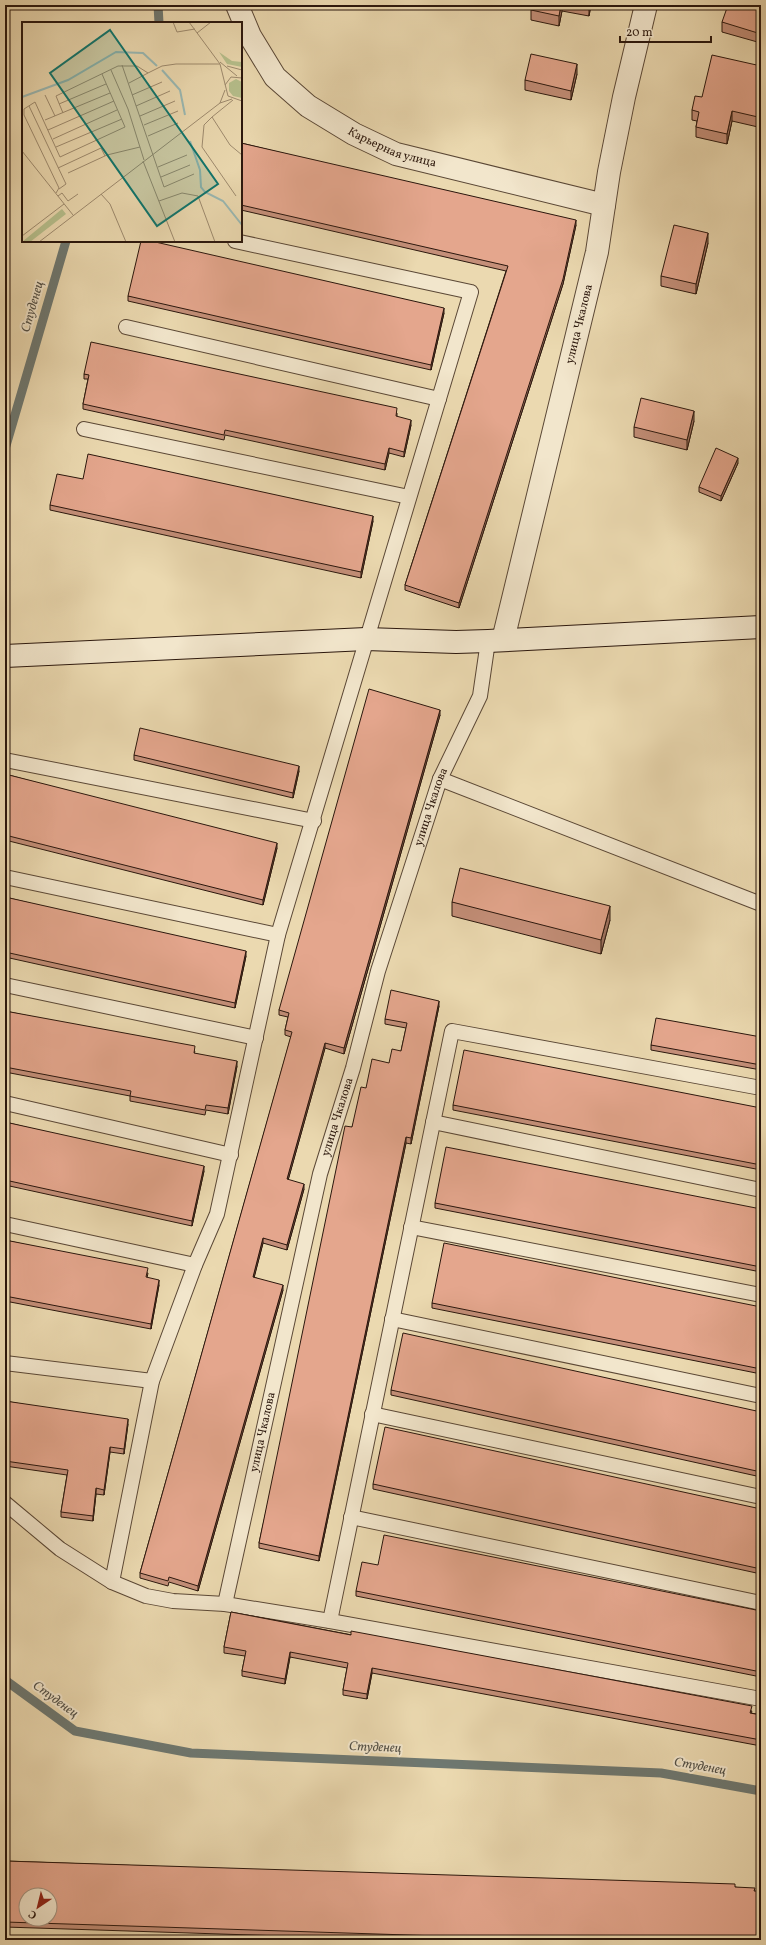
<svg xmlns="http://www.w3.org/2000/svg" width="766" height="1945" font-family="Vollkorn,serif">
	<rect width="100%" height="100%" fill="#ebd9b0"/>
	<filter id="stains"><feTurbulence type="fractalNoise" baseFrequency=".005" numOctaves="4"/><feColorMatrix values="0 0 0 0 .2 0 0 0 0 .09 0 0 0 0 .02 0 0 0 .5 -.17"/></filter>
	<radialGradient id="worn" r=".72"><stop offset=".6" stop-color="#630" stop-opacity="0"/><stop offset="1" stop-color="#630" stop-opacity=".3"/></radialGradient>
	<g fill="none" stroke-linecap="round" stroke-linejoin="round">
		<path stroke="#6e7871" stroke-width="9" d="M158 5 159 23
			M5 449 66 241
			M5 1680 75 1731 191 1753 661 1773 761 1791"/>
		<defs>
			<g id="lane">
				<path d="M126 327 439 399"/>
				<path d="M84 429 409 497"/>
				<path d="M5 760 314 821"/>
				<path d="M440 779 761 904"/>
				<path d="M5 877 278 935"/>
				<path d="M5 985 256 1038"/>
				<path d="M5 1103 231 1155"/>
				<path d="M433 1122 761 1190"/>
				<path d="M5 1224 195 1265"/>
				<path d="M411 1227 761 1295"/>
				<path d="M392 1319 761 1396"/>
				<path d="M5 1363 152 1381"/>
				<path d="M372 1414 761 1497"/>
				<path d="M5 1503 60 1549 112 1582 146 1596 173 1601 225 1604 330 1621 761 1699"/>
				<path d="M351 1517 761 1603"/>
				<path d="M112 1582 152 1381 195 1265 217 1214 278 935 471 292 235 241"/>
				<path id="s1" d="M225 1604 320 1174 353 1068 378 971 440 779 480 696 488 641"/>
				<path d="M330 1621 452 1031 761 1088"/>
			</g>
			<g id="street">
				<path id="s2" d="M237 5 250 36 275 77 308 106 354 134 396 154 604 205"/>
				<path id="s3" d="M503 640 597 252 609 172 624 97 646 5"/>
			</g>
			<path id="secondary" d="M5 656 366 639 456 642 488 641 761 627"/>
		</defs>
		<use href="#lane" stroke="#5b4836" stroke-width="16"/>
		<use href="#street" stroke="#5b4836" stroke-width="24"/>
		<use href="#secondary" stroke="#2b170d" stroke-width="24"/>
		<use href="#lane" stroke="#f2e6cc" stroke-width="14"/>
		<use href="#street" stroke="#f2e6cc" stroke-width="22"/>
		<use href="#secondary" stroke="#f2e6cc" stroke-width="22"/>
	</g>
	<path fill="#c48f79" stroke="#2b170d" d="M532 5H591L589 16 562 11 559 26 531 20V10Z
		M761 5V43L722 32V22Z
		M761 66V114L758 127 732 121 727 144 696 137V127L697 121 692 120V110L702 97Z
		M577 74 571 100 525 90V80Z
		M241 143 576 225 563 284 459 608 405 590V585L506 271 241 210Z
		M708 243 696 294 661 286V276Z
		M128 296 444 313 431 370 128 301Z
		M84 374 397 413V417L411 425 404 457 389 453 385 470 225 435 224 440 83 409V404L88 379H84Z
		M694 421 687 450 634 437V427Z
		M738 463 721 501 699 492V487Z
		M83 479 373 521 361 578 50 510V505Z
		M440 715 344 1054 325 1048 288 1180 304 1189 287 1250 263 1243 254 1277 283 1290 198 1591 169 1582 168 1586 140 1578V1573L291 1037 285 1035V1030L288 1017 279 1015V1010Z
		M134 755 299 771 293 798 134 760Z
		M5 774 277 848 263 905 5 840Z
		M5 897 246 956 235 1008 5 957Z
		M452 902 610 920 601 954 452 916Z
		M439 1006 411 1144 406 1143 319 1561 259 1548V1543L352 1127 366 1088 389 1063 401 1051 406 1028 385 1024V1019Z
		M5 1011 195 1051 194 1053 237 1066 228 1114 206 1110 205 1115 130 1101V1096L5 1072Z
		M761 1037V1070L651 1050V1045Z
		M453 1105 761 1108V1170L453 1110Z
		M5 1122 204 1171 192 1226 5 1185Z
		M435 1203 761 1209V1272L435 1208Z
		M5 1240 148 1273 147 1278 159 1285 151 1329 5 1301Z
		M432 1303 761 1307V1374L432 1308Z
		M391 1390 761 1412V1477L391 1395Z
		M5 1401 128 1424 124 1454 110 1452 104 1495 96 1494 93 1521 61 1517V1512L67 1475 5 1466Z
		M373 1484 761 1509V1574L373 1489Z
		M356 1591 761 1611V1677L356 1596Z
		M231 1612 752 1711 751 1713 761 1715V1746L372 1673 367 1699 343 1695V1690L347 1668 290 1657 285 1684 242 1676V1671L245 1656 224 1653V1647Z
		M5 1861 735 1887 755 1891 761 1940H405L5 1927Z"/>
	<path fill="#a07463" stroke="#2b170d" d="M561 5H562V11L559 26V16Z
		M589 5H591L589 16Z
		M577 64V74L571 100V91Z
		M761 104V114L758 127V117Z
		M732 111V121L727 144V134Z
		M576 220V225L563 284 459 608V603Z
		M708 233V243L696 294V284Z
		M444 308V313L431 370V365Z
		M694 411V421L687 450V440Z
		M411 420V425L404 457V452Z
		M389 448V453L385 470V464Z
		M738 458V463L721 501V496Z
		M373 516V521L361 578V572Z
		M440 710V715L344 1054V1048Z
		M299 766V771L293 798V793Z
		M277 843V848L263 905V900Z
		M610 906V920L601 954V940Z
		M246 951V956L235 1008V1003Z
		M439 1001V1006L411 1144V1138Z
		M325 1043V1048L287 1184V1179Z
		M237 1061V1066L228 1114V1108Z
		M406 1137V1143L319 1561V1556Z
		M204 1166V1171L192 1226V1221Z
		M304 1184V1189L287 1250V1245Z
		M263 1238V1243L253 1282V1277Z
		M159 1280V1285L151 1329V1324Z
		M283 1285V1290L198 1591V1586Z
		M128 1419V1424L124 1454V1449Z
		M110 1447V1452L104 1495V1490Z
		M96 1488V1494L93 1521V1516Z
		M290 1652V1657L285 1684V1679Z
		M372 1668V1673L367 1699V1694Z"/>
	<path fill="#e4a68d" stroke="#2b170d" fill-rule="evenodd" d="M532 5H561L559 16 531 10Z
		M580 5H589V7Z
		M728 5H761V34L722 22Z
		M531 54 577 64 571 91 525 80Z
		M712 55 761 66V104L758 117 732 111 727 134 696 127 699 112 692 110 695 96 702 97Z
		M241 143 576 220 563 279 459 603 405 585 508 266 241 205Z
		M674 225 708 233 696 284 661 276Z
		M141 241H151L444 308 431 365 128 296Z
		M91 342 397 408 396 416 411 420 404 452 389 448 385 464 225 430 224 435 83 404 89 375 84 374Z
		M641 398 694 411 687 440 634 427Z
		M716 448 738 458 721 496 699 487Z
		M88 454 373 516 361 572 50 505 57 474 83 479Z
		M369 689 440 710 344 1048 325 1043 287 1179 304 1184 287 1245 263 1238 253 1277 283 1285 198 1586 169 1577 168 1581 140 1573 292 1032 285 1030 289 1013 279 1010Z
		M140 728 299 766 293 793 134 755Z
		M5 774 277 843 263 900 5 835Z
		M460 868 610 906 601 940 452 902Z
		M5 897 246 951 235 1003 5 952Z
		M391 990 439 1001 411 1138 406 1137 319 1556 259 1543 345 1126 352 1127 361 1087 366 1088 372 1059 389 1063 392 1049 401 1051 407 1023 385 1019Z
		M5 1011 195 1046 194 1053 237 1061 228 1108 206 1105 205 1110 130 1096 131 1091 5 1067Z
		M656 1018 761 1037V1065L651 1045Z
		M464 1050 761 1108V1165L453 1105Z
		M5 1122 204 1166 192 1221 5 1180Z
		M446 1147 761 1209V1267L435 1203Z
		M5 1240 148 1268 146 1277 159 1280 151 1324 5 1296Z
		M444 1243 761 1307V1369L432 1303Z
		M403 1333 761 1412V1472L391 1390Z
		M5 1401 128 1419 124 1449 110 1447 104 1490 96 1488 93 1516 61 1512 68 1470 5 1461Z
		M385 1427 761 1509V1569L373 1484Z
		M384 1535 761 1611V1672L356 1591 362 1562 378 1565Z
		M231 1612 351 1635V1631L752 1706 750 1713 761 1715V1740L372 1668 367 1694 343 1690 348 1663 290 1652 285 1679 242 1671 246 1651 224 1647Z
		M5 1861 735 1884V1887L755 1888 754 1891H761V1940H563L5 1922ZM26 1895H50V1919H26Z"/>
	<g text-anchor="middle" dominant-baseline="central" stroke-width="4" stroke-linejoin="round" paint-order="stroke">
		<g font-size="12" fill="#2b170d" stroke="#f2e6cc">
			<text stroke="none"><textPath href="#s2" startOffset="220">Карьерная улица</textPath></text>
			<text stroke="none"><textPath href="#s3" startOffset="325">улица Чкалова</textPath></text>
			<text stroke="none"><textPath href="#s1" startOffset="824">улица Чкалова</textPath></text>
			<text stroke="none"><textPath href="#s1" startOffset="500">улица Чкалова</textPath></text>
			<text stroke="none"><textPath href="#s1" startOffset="176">улица Чкалова</textPath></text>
		</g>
		<g font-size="13" font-style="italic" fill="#525047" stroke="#f2e6cc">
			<text transform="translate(33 307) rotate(-74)">Студенец</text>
			<text transform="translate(55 1700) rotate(36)">Студенец</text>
			<text transform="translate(375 1748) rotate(2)">Студенец</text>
			<text transform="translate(700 1767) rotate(10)">Студенец</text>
		</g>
	</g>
	<g transform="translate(22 22)">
		<rect width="220" height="220" fill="#ebd9b0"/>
		<path d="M197 30 210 39 220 40V45L205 42ZM214 57 220 60V76L211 74 207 69V61ZM40 187 44 192 8 220H0Z" fill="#b6bf8c"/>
		<path fill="none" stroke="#9ab9b4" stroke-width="2" d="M140 48 158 68 163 93M0 75 46 58 94 30 121 31 135 44M168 119 178 148 179 165 183 170 201 179 220 203"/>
		<path fill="none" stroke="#9e8b6f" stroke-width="1" d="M151 0 155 10 173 7M167 0 198 42 206 74 220 79M175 11 189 0M198 40 215 54M100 43 142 165 172 152M205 44 220 48M89 48 106 87 122 138M107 61 126 51M203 63 209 55 220 56M23 73 33 94M110 73 140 60M211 78 190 95 208 123 220 133M198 81 203 68M37 82 84 62M7 84 44 162 37 167M114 84 148 69M41 91 34 74 96 44H115L126 51 140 44 154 42H198M118 94 153 79M190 95 182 103 180 125 214 174M23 98 88 71M122 103 156 89M26 108 92 79M126 114 156 101M31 117 95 88M34 125 100 97M0 129 51 193M121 139 153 220M136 145 165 133M36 146 79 126 83 134M46 151 85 133 118 125M139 155 168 143M34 171 37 166 2 93V87L13 80 38 135 103 105 80 52M79 172 88 182 104 220M36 174 40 171 46 179 56 172M137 179 160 171 176 174 193 220M0 214 42 182M17 220 198 81 210 77"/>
		<path fill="#0f766e" fill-opacity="0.15" stroke="#0f766e" stroke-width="2" d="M88 8 196 162 135 204 28 51Z"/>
		<rect width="220" height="220" fill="none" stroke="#2b170d" stroke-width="2"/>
	</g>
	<rect width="766" height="1945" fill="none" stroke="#ebd9b0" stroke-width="20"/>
	<rect x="6" y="6" width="754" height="1933" fill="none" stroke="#2b170d" stroke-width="2"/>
	<rect x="10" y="10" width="746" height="1925" fill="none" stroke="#2b170d"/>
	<g transform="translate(38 1907) rotate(215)"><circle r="19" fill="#f2e6cc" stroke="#a29380"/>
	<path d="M0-3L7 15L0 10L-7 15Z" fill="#8f2418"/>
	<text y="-6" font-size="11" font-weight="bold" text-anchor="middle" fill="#2b170d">С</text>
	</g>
	<path d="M620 36v6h91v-6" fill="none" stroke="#2b170d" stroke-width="2"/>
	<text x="626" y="36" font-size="12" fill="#2b170d" stroke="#f2e6cc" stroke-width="3" paint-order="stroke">20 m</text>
	<rect width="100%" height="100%" filter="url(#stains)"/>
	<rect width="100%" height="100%" fill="url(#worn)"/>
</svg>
